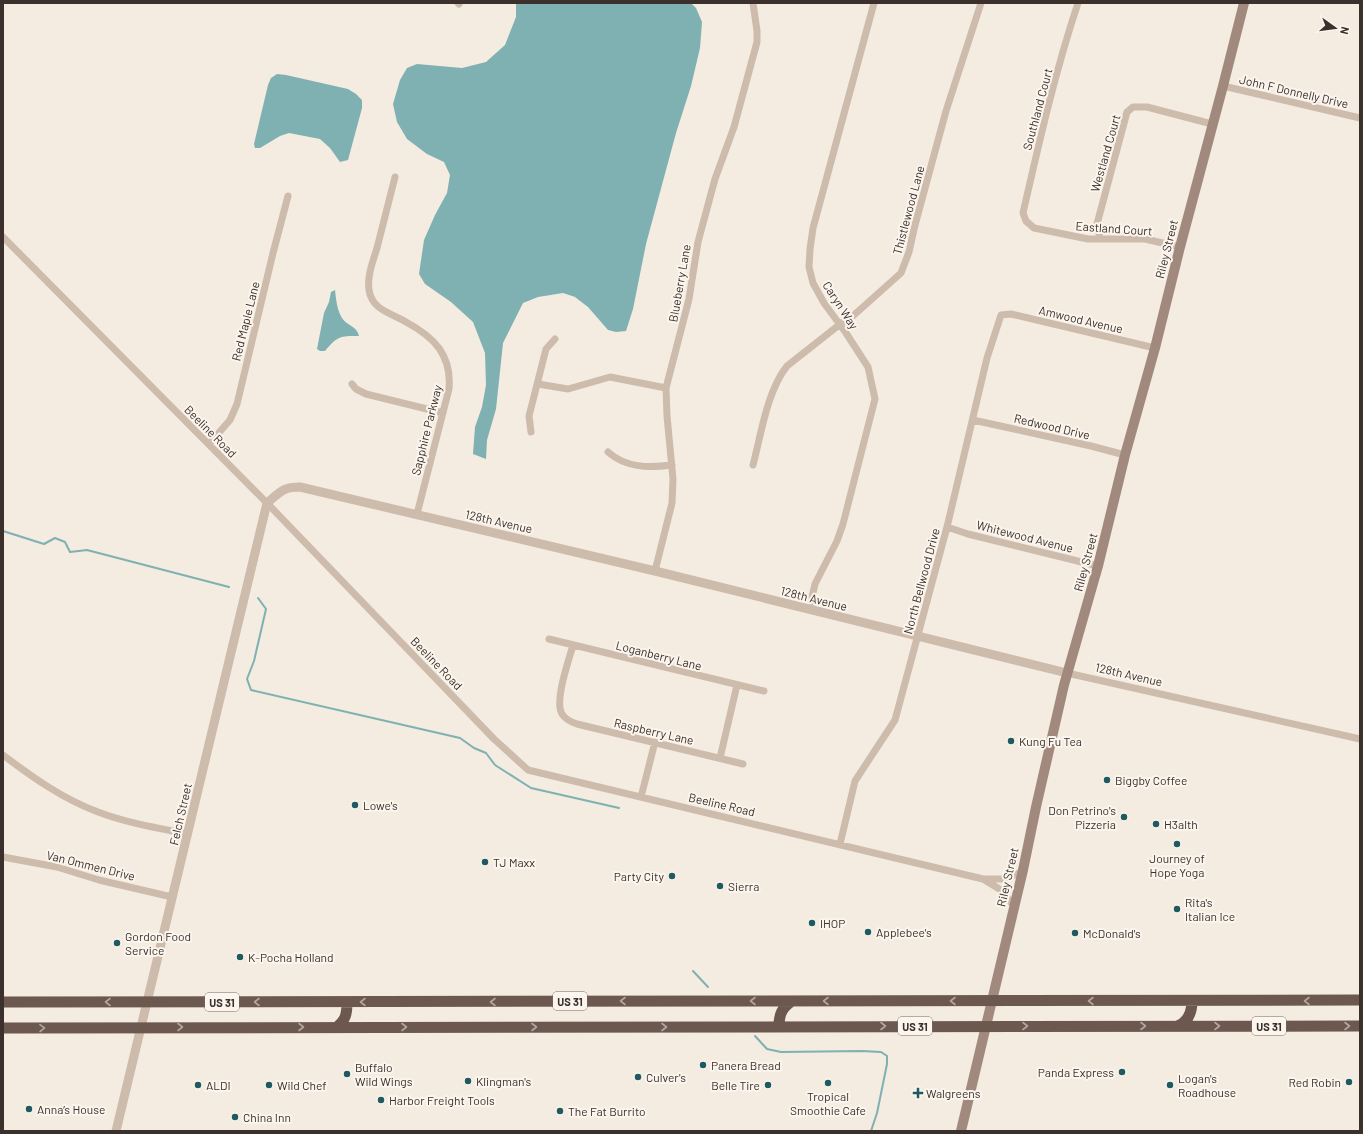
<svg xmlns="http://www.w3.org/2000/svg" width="1363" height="1134" font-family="Barlow,sans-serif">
	<rect width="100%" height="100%" fill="#f4ebe1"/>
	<path fill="#7fb0b2" d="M516 3H691L696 8 702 22 700 48 691 86 676 133 646 244 633 309 626 331 616 332 608 330 588 307 575 297 563 293 538 297 523 303 503 343 496 409 487 440 486 459 473 454 475 427 482 407 486 385 485 353 473 322 451 302 425 284 419 274 424 240 435 215 447 193 450 175 444 162 427 154 407 139 397 122 393 104 400 80 407 68 417 64 462 68 486 62 505 45 516 17Z
		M277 74 286 75 348 89 356 94 362 100V108L348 160 340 162 330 148 320 139 289 133 280 136 260 148H255L254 144 268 85 271 78Z
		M335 290C336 299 337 310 342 318 347 326 357 326 359 336 339 336 338 336 325 351H320L317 349 324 313 329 302 331 292Z"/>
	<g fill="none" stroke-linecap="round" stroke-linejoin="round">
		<path stroke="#7fb0b2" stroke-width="2" d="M3 531 44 544 55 538 65 542 70 552 87 550 229 587
			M258 598 266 609 254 661 247 679 251 690 460 738 474 748 486 753 495 765 531 788 619 808
			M693 971 708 987
			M755 1036 767 1049 781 1052 862 1051 881 1052 887 1056V1064L877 1113 871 1131"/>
		<path stroke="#cdbbac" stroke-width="7" d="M458 3 459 4
			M1078 3C1055 72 1039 143 1023 213L1026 221 1034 228 1088 239H1145L1180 247
			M1223 86 1360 118
			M395 177C389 200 383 224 377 248 373 261 367 276 369 290 372 310 391 313 406 322 434 337 452 355 449 389L417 514
			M3 237 267 503 494 739 528 770 983 879
			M1100 238 1097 224 1127 112 1133 107H1147L1212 124
			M352 384 356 389 366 394 443 413
			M538 384 568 389 610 377 666 388
			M973 420 1091 446 1125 455
			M531 432 529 416 546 349 555 339
			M209 444 230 420 237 404 273 253 288 196
			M608 452C626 468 649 468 672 465
			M753 465C761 435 767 391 787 366L839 325 854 315 901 273 909 252 915 225 946 111 981 3
			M947 527 968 534 1098 566
			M655 571 672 503 673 479 667 416 666 388 689 299 698 242 715 179 734 127 757 42V31L753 3
			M812 610V597L815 584 837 541 843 524 875 399 868 367 846 333 824 303 813 283 809 267 810 249 813 228 874 3
			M549 639 764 691
			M573 645C569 660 554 701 562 714 565 719 571 722 577 724L743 764
			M1067 673 1360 739
			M3 755C32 777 63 799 98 812 127 823 157 828 188 834
			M720 758 737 685
			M641 797 655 742
			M840 844 855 781 895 720 947 527 987 358 1001 315 1011 314 1155 348
			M3 857 57 867 99 880 172 897
			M1014 906 1001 890 983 879H1004L1022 872"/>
		<path stroke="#cdbbac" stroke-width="9" d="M116 1131 267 503C280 492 283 487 300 487L655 571 1067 673"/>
		<path stroke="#a18a7d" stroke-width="10" d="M961 1131 1023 870 1036 807 1064 685 1098 566 1125 455 1155 348 1180 247 1223 86 1244 3"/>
		<path stroke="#6c584f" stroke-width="11" d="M3 1002 1360 1000
			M779 1026C779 1014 782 1008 792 1001
			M1178 1026C1189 1021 1192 1012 1192 1001
			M337 1027C346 1020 347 1013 347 1002
			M3 1028 1360 1026"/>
	</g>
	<defs><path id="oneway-chevron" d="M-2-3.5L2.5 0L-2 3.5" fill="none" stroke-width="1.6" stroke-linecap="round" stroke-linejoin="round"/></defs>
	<g stroke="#b4a69e">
		<use href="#oneway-chevron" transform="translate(623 1001) rotate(180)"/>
		<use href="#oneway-chevron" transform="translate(753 1001) rotate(180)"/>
		<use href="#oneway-chevron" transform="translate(826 1001) rotate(180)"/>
		<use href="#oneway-chevron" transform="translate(953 1001) rotate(180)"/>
		<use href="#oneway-chevron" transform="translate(1091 1001) rotate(180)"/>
		<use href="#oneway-chevron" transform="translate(1307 1001) rotate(180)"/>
		<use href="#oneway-chevron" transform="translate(108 1002) rotate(180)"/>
		<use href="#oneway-chevron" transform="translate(257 1002) rotate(180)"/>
		<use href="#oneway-chevron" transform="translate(363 1002) rotate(180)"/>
		<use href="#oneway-chevron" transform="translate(493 1002) rotate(180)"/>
		<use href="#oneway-chevron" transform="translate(883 1026)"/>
		<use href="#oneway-chevron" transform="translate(1025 1026)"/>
		<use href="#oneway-chevron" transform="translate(1143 1026)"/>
		<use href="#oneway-chevron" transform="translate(1217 1026)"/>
		<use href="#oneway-chevron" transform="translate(1347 1026)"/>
		<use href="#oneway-chevron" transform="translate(180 1027)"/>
		<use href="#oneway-chevron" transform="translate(301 1027)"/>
		<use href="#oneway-chevron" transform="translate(404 1027)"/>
		<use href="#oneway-chevron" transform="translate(534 1027)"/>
		<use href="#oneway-chevron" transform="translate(664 1027)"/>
		<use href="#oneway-chevron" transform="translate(42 1028) rotate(-1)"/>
	</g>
	<g fill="#1f5a5e" stroke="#fbf5ee" stroke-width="1.5">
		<circle cx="1011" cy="741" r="4"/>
		<circle cx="1107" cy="780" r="4"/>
		<circle cx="355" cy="805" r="4"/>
		<circle cx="1124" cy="817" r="4"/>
		<circle cx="1156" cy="824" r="4"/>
		<circle cx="1177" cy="844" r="4"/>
		<circle cx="485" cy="862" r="4"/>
		<circle cx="672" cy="876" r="4"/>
		<circle cx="720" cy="886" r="4"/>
		<circle cx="1177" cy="909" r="4"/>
		<circle cx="812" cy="923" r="4"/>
		<circle cx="868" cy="932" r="4"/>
		<circle cx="1075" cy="933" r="4"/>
		<circle cx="117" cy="943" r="4"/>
		<circle cx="240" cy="957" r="4"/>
		<circle cx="703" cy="1065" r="4"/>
		<circle cx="1122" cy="1072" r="4"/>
		<circle cx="347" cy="1074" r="4"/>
		<circle cx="638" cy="1077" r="4"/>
		<circle cx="468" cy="1081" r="4"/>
		<circle cx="1349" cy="1082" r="4"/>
		<circle cx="828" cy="1083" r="4"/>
		<circle cx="198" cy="1085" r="4"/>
		<circle cx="269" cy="1085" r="4"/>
		<circle cx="768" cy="1085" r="4"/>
		<circle cx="1170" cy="1085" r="4"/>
		<path d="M916 1087h4v4h4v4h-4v4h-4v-4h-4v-4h4z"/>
		<circle cx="381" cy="1100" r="4"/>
		<circle cx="29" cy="1109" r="4"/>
		<circle cx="560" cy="1111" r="4"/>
		<circle cx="235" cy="1117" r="4"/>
	</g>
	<g text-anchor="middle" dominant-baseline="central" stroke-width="4" stroke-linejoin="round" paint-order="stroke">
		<g fill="#fbf5ee" stroke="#756b66" stroke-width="1">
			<rect x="553" y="992" width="34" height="18" rx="3"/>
			<rect x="205" y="993" width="34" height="18" rx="3"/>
			<rect x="898" y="1017" width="34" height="18" rx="3"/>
			<rect x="1252" y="1017" width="34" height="18" rx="3"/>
		</g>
		<g font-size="11" font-weight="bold" fill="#3b302b">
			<text x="570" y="1001">US 31</text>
			<text x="222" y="1002">US 31</text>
			<text x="915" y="1026">US 31</text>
			<text x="1269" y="1026">US 31</text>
		</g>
		<g font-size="12" fill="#3b302b" stroke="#fbf5ee">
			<text transform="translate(1294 91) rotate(13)">John F Donnelly Drive</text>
			<text transform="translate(1037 109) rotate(-75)">Southland Court</text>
			<text transform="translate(1105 153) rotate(-74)">Westland Court</text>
			<text transform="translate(908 210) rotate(-75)">Thistlewood Lane</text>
			<text transform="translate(1114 228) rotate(4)">Eastland Court</text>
			<text transform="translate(1166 249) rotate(-76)">Riley Street</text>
			<text transform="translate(679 283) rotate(-80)">Blueberry Lane</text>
			<text transform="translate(841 305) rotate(57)">Caryn Way</text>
			<text transform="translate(1081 319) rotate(13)">Amwood Avenue</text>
			<text transform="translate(245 321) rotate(-76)">Red Maple Lane</text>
			<text transform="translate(1052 426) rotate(13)">Redwood Drive</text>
			<text transform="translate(426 430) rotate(-76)">Sapphire Parkway</text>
			<text transform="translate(211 431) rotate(45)">Beeline Road</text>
			<text transform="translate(499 521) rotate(13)">128th Avenue</text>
			<text transform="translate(1025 536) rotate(14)">Whitewood Avenue</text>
			<text transform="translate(1085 562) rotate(-75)">Riley Street</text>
			<text transform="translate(921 581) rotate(-75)">North Bellwood Drive</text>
			<text transform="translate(814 598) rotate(14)">128th Avenue</text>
			<text transform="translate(659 655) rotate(14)">Loganberry Lane</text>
			<text transform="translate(437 663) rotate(46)">Beeline Road</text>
			<text transform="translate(1129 674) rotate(13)">128th Avenue</text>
			<text transform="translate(654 731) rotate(13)">Raspberry Lane</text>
			<text transform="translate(722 804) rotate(13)">Beeline Road</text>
			<text transform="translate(180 814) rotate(-77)">Felch Street</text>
			<text transform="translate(91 865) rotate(14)">Van Ommen Drive</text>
			<text transform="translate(1007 877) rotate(-77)">Riley Street</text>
		</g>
		<g font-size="12" fill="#3b302b" stroke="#fbf5ee" text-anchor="start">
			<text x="1019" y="741">Kung Fu Tea</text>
			<text x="1115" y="780">Biggby Coffee</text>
			<text x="363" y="805">Lowe's</text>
			<text x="1116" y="810" text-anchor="end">Don Petrino's<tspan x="1116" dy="14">Pizzeria</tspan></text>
			<text x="1164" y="824">H3alth</text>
			<text x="1177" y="858" text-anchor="middle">Journey of<tspan x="1177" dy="14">Hope Yoga</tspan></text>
			<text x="493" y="862">TJ Maxx</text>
			<text x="664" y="876" text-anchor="end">Party City</text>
			<text x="728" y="886">Sierra</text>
			<text x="1185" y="902">Rita's<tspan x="1185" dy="14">Italian Ice</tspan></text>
			<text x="820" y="923">IHOP</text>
			<text x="876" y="932">Applebee's</text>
			<text x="1083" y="933">McDonald's</text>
			<text x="125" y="936">Gordon Food<tspan x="125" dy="14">Service</tspan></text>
			<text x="248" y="957">K-Pocha Holland</text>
			<text x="711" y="1065">Panera Bread</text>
			<text x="355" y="1067">Buffalo<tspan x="355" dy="14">Wild Wings</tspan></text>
			<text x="1114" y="1072" text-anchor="end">Panda Express</text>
			<text x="646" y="1077">Culver's</text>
			<text x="1178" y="1078">Logan's<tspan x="1178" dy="14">Roadhouse</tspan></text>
			<text x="476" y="1081">Klingman's</text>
			<text x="1341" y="1082" text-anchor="end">Red Robin</text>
			<text x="206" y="1085">ALDI</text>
			<text x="277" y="1085">Wild Chef</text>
			<text x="760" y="1085" text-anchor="end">Belle Tire</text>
			<text x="926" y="1093">Walgreens</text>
			<text x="828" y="1096" text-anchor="middle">Tropical<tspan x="828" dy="14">Smoothie Cafe</tspan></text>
			<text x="389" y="1100">Harbor Freight Tools</text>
			<text x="37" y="1109">Anna’s House</text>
			<text x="568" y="1111">The Fat Burrito</text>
			<text x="243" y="1117">China Inn</text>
		</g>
	</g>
	<rect width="1363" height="1134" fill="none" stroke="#3b302b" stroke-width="8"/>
	<g transform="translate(1335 28) rotate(104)" stroke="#fbf5ee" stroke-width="3" paint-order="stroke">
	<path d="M0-3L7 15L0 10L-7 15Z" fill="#3b302b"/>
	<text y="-6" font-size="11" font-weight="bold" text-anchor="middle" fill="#3b302b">N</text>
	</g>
</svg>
